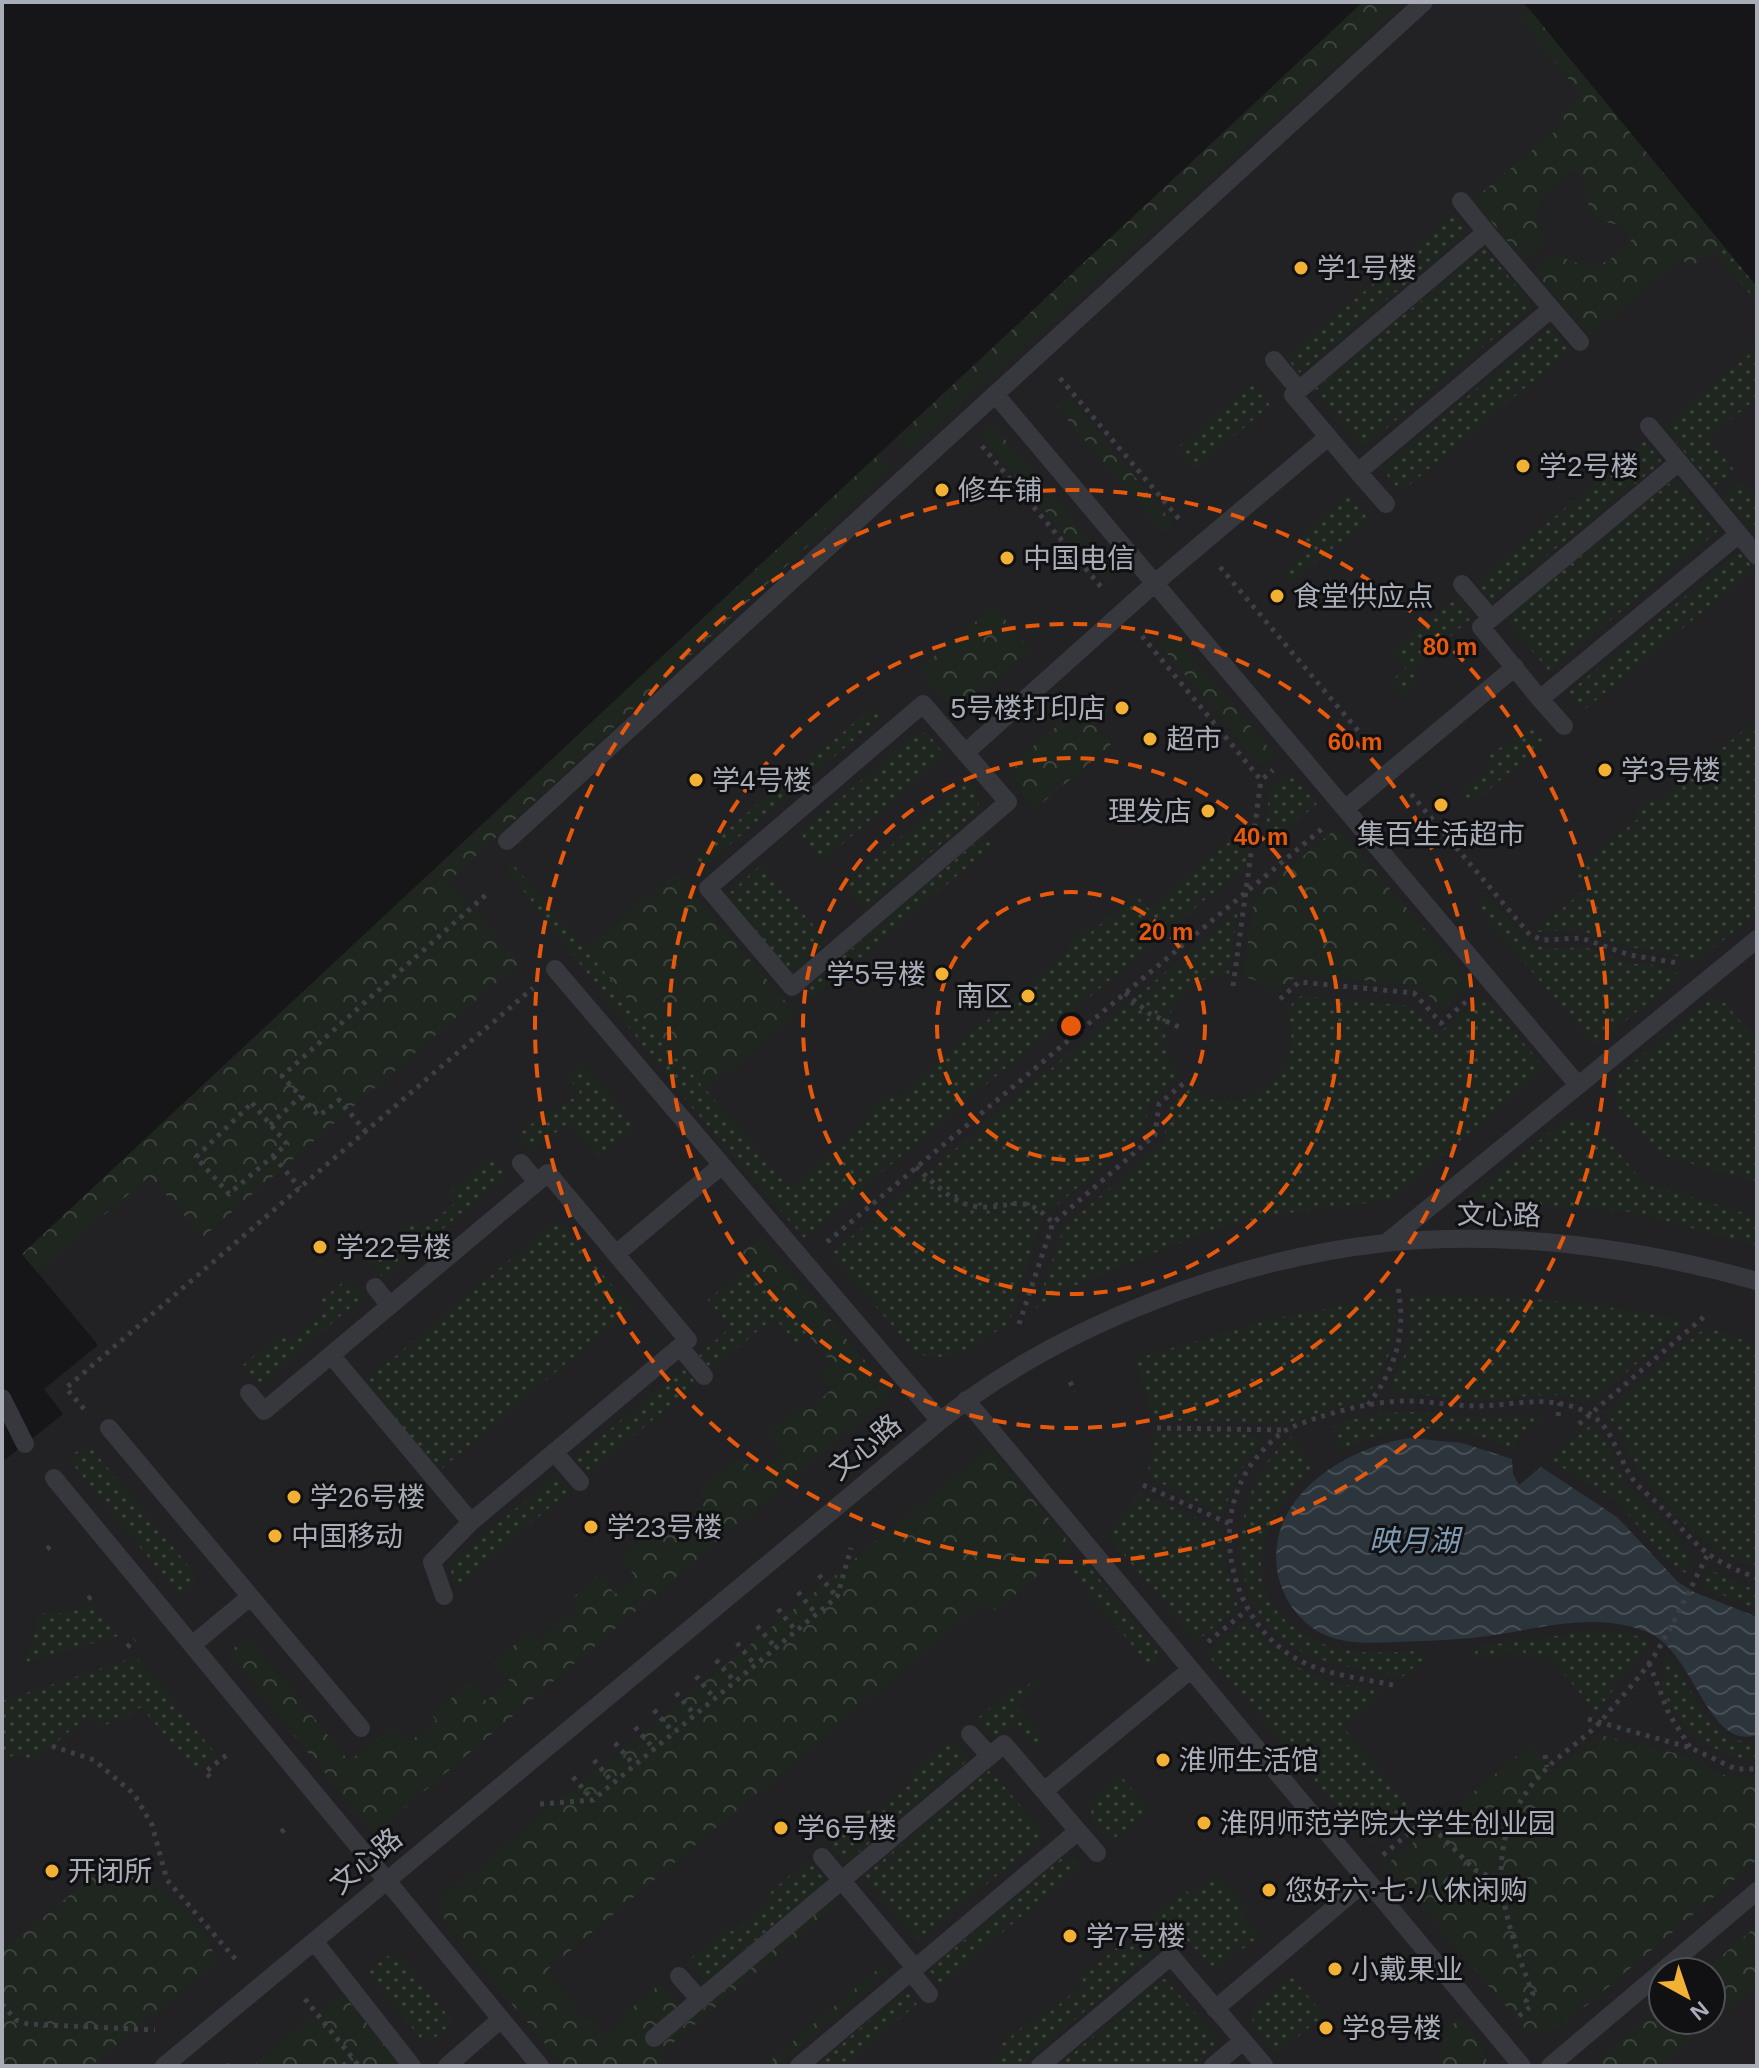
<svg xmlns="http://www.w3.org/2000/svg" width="1759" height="2068" font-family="Helvetica,'Noto Sans SC',sans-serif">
	<defs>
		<pattern id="grass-dots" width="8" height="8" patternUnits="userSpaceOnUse" patternTransform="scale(2)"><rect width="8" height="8" fill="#1e261f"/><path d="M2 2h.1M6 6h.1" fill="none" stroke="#3c433d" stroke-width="1.8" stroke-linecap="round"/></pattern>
		<pattern id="forest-crowns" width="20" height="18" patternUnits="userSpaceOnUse" patternTransform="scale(2)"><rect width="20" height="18" fill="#1e261f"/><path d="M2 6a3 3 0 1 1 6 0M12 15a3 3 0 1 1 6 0" fill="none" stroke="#3c433d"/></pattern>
		<pattern id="water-waves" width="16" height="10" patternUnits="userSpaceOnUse" patternTransform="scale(2)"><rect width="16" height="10" fill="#2c353c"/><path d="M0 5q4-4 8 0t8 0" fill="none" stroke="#485056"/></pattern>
	</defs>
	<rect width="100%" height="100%" fill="#161618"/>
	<path fill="#222225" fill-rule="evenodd" d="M1363 2H1523L1757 287V2066H2V1462L63 1414 44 1389 98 1345 22 1254ZM1663 1972H1711V2020H1663Z"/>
	<path fill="url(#grass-dots)" d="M1455 215 1469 231 1299 373 1286 357Z
		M1721 243 1757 287V302L1713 250Z
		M1484 248 1533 305 1363 448 1315 389Z
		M1551 327 1570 350 1401 492 1381 468Z
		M1757 348V398L1708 438 1734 470 1714 486 1663 427Z
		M1253 385 1270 405 1195 470 1177 448Z
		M1645 441 1662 462 1491 601 1476 583Z
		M1676 478 1719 530 1549 671 1505 618Z
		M1742 482 1757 499V538L1723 498Z
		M1349 496 1368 519 1290 584 1282 574 1312 548 1302 535Z
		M1740 551 1754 569 1584 710 1569 692Z
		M1458 597 1474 616 1411 670 1419 682 1403 697 1390 682 1406 668 1392 652Z
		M873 707 881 717 702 868 694 858Z
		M1757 719V912L1696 963 1663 951 1625 947 1580 930 1534 932 1587 888 1574 872 1639 818 1635 811 1652 797 1657 803Z
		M1531 726 1545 742 1471 805 1461 793 1492 767 1486 758Z
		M922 733 928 734 945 755 823 861 800 833 914 735Z
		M1290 773 1317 804 1263 849 1270 789Z
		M967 780 979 795V811L865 909 845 885Z
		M1253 822 1246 865 804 1238 678 1091 506 868 510 861 790 1188 871 1119 867 1113 892 1092 897 1097 1070 950 1066 944 1085 928 1090 933 1136 895 1149 909Z
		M983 836 992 846 813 998 805 989Z
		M761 865 827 941 791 972 726 896Z
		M1486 896 1530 944 1549 949 1585 947 1628 964H1649L1681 975 1595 1046 1475 904Z
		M1238 911 1229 974C1178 975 1146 1034 1178 1076L1149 1101 1145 1129 1041 1219 1009 1323C980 1341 950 1368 915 1352L831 1254Z
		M1301 996 1412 1006 1438 1034 1483 996 1545 1068 1390 1200 1281 1214 1215 1229 1083 1281 1036 1308 1064 1227 1164 1142 1168 1107 1190 1088C1244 1130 1311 1067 1286 1009Z
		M1710 1000 1725 1003 1757 1041V1182L1662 1155 1617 1106 1614 1095 1619 1074Z
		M583 1065 635 1126 599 1157 569 1122 532 1152 518 1135 551 1108 556 1112 580 1092 568 1077Z
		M1574 1118 1596 1125 1643 1182 1757 1217V1245L1631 1212 1466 1199 1564 1121Z
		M491 1157 506 1175 384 1279 368 1260 411 1224 419 1233 455 1203 447 1194Z
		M557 1220 631 1308 439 1471 365 1382Z
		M749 1265 808 1335 797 1344 774 1317 712 1370 699 1355 731 1327 708 1300Z
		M348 1278 364 1296 260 1384 243 1365 281 1333 289 1343 328 1310 321 1300Z
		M1392 1296 1395 1313 1392 1348 1376 1383 1364 1399 1287 1423 1155 1420 1135 1359 1268 1320Z
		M1410 1296C1501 1295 1596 1300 1685 1322L1592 1402C1547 1387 1518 1401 1474 1400 1446 1399 1421 1392 1393 1394L1390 1388 1410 1342Z
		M1706 1327 1757 1345V1567L1722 1553 1689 1528 1639 1472 1620 1431 1605 1413Z
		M683 1368 696 1383 589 1474 575 1459Z
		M1412 1412 1481 1418 1543 1414 1542 1419C1527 1424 1519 1434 1513 1449 1469 1428 1424 1422 1376 1436 1364 1439 1347 1451 1335 1449L1339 1445 1333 1438 1339 1434 1331 1424 1384 1413Z
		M1592 1424 1605 1440 1625 1484 1670 1528 1692 1558 1685 1573 1665 1558 1617 1501 1550 1460Z
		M1156 1434H1250L1262 1442 1235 1478 1223 1515 1147 1476Z
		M1291 1436 1312 1470C1255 1521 1233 1599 1314 1640 1346 1656 1383 1653 1417 1651L1425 1658 1402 1677C1368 1670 1326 1666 1295 1648 1218 1602 1229 1488 1291 1436Z
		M82 1448 92 1449 195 1574V1583L179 1595 71 1462 72 1455Z
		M557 1474 570 1490 456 1587 449 1565Z
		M1139 1493 1223 1529 1224 1557 1238 1607 1197 1641 1108 1536Z
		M1082 1558 1157 1649 1158 1655 1151 1668 1069 1568Z
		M1710 1570 1757 1591V1609L1703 1587Z
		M93 1605 118 1636 26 1662 40 1613H67Z
		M1246 1620C1299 1677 1309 1678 1385 1692L1343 1727 1412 1810 1370 1845 1206 1653Z
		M1593 1631 1627 1633 1651 1641 1596 1712 1548 1655 1542 1660 1536 1653 1529 1658 1522 1651 1515 1657 1508 1649 1493 1661 1488 1655 1469 1658 1481 1646Z
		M1667 1654C1694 1686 1706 1745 1757 1742V1760C1709 1760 1644 1706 1667 1654Z
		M136 1657 216 1754 196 1772 141 1707 121 1723 116 1717 102 1729 89 1715 34 1761 17 1753 2 1762V1701Z
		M1037 1678 1041 1683 1015 1704 1044 1741 1036 1748 1015 1723 995 1740 977 1719 1018 1684 1022 1690Z
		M952 1739 969 1759 846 1863 829 1844 872 1807 877 1812 914 1781 909 1775Z
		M990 1770 1042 1831V1839L918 1940 864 1876Z
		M1120 1775 1149 1810 1110 1842 1092 1821 1090 1801Z
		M1068 1853 1080 1867 941 1984 929 1970Z
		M808 1860 826 1881 706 1982 688 1961 728 1926 733 1932 768 1902 765 1897Z
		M1216 1875 1246 1910 1241 1915 1259 1937 1215 1969 1179 1932 1020 2066H985L1002 2052 998 2047 1041 2012 1045 2016 1085 1983 1081 1978 1121 1944 1126 1950 1152 1928 1147 1922 1186 1890 1191 1896Z
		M387 1956 401 1959 450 2018 451 2024 431 2041 422 2040 368 1972Z
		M1292 1977 1324 2015 1277 2054 1253 2026 1252 2011Z
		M1165 1979 1216 2036 1215 2048 1193 2066H1058L1160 1980Z
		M905 1990 917 2004 844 2066H816Z"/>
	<path fill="url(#forest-crowns)" d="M1363 2H1405L909 451 897 437Z
		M1529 9 1721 243 1690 268 1681 258 1589 335 1534 272 1556 253C1592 275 1606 267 1633 238L1621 225C1596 222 1585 210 1586 184L1573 169 1540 197 1537 224 1545 241 1523 259 1473 200 1566 122 1560 113 1582 95 1519 18Z
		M1068 397 1174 524 1163 533 1056 406Z
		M992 424 1116 572 1105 582 980 434Z
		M879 454 891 468 448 882 519 963 203 1237 150 1176 37 1272 22 1254Z
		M994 606 1031 650 969 701C946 712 932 685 919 669Z
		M1172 633 1274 754 1260 765 1159 644Z
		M1079 707 1111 745 1035 809 1012 779 1017 760Z
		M1337 828 1472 983 1442 1010 1420 986 1299 974 1275 994 1260 982 1243 976 1255 896Z
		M676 873 796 1014 706 1090 585 949Z
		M762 1238 892 1393 374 1834 228 1653 242 1641 252 1642 349 1761 392 1727 407 1744 436 1720 432 1715 470 1682 486 1701 510 1681 494 1662 531 1631 540 1640 579 1607 572 1598 599 1575 615 1594 635 1576 620 1558 662 1523 670 1531 706 1501 699 1491 741 1456 757 1474 784 1451 768 1432 801 1404 807 1410 831 1390 819 1374 832 1363 749 1265 751 1263 742 1252Z
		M990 1448 1072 1546 996 1611 986 1601 547 1970 586 2022 589 2019 605 2038 625 2021 622 2016 661 1983 679 2005 643 2036 655 2050 829 1902 837 1904 660 2054 669 2066H564L447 1927 441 1907 444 1896Z
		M1600 1735 1691 1757 1719 1774 1757 1779V1860L1567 2022 1552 2030 1528 2032 1386 1865 1530 1745 1554 1773Z
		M118 1855C145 1877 221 1926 213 1964L91 2066H2V1948L4 1950Z
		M1757 1926V1984L1660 2066H1591L1663 2005V2020H1711V1972H1702Z
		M886 1962 888 1971 777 2066H764Z
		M342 1993 397 2060 390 2066H253Z
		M1460 2018 1482 2045 1488 2066H1439L1446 2030Z"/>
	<path fill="url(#water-waves)" d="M1409 1438 1462 1443 1512 1459 1513 1474 1519 1485 1541 1467 1617 1517 1678 1582 1694 1592 1757 1617V1735C1706 1751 1696 1650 1645 1631 1586 1610 1531 1632 1472 1638 1448 1640 1423 1641 1397 1642 1371 1643 1343 1645 1319 1632 1298 1620 1283 1598 1278 1575 1263 1498 1344 1448 1409 1438Z"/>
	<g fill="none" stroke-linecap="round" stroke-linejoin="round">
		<path stroke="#3d3f44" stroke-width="5" stroke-dasharray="4 6" stroke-linecap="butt" d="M1060 378 1180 520
			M982 446 1102 588
			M1220 567 1371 746
			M1142 636 1261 780 1273 770
			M1411 794 1530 935 1543 940 1581 938 1630 955 1678 963
			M1233 986 1261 780
			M1125 993 1150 1014 1179 1027
			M1280 999 1299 982 1414 993 1441 1023 1468 1000
			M252 1103 287 1144 229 1194 196 1157Z
			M270 1125 301 1096
			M366 1132 339 1100 319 1116 282 1076 489 892
			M273 1156 300 1188
			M916 1167C932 1181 951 1202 973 1206 1010 1212 1021 1188 1053 1223
			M827 1242 1323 828
			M1019 1324 1053 1223 1155 1135 1159 1104 1184 1083
			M1070 1382 1075 1391
			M1368 1405C1397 1367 1407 1330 1397 1283
			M84 1409 66 1388 533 988
			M1558 1416 1560 1403
			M1579 1424 1706 1315
			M1157 1428 1286 1430
			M1143 1485 1230 1524
			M47 1549 54 1543
			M819 1575 836 1596
			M798 1592 816 1614
			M88 1599 96 1593
			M778 1609 796 1631
			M757 1626 776 1648
			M1208 1642 1247 1610
			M737 1643 755 1665
			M127 1647 135 1640
			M716 1660 735 1682
			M1649 1663 1669 1714 1690 1747
			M696 1676 715 1699
			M1393 1685C1360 1678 1324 1675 1295 1658 1228 1619 1207 1516 1257 1457 1266 1447 1276 1435 1288 1429 1319 1415 1371 1401 1405 1401 1429 1401 1453 1406 1477 1406 1505 1406 1535 1398 1562 1404 1612 1414 1609 1441 1632 1478 1639 1489 1653 1498 1662 1508 1700 1547 1703 1558 1757 1578
			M676 1693 695 1715
			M654 1710 674 1733
			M1588 1719 1691 1748 1736 1769H1757
			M635 1727 654 1749
			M615 1743 634 1765
			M52 1746 94 1760 134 1794 152 1825 167 1880 237 1961
			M1545 1755 1547 1767
			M594 1760 613 1783
			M210 1777 205 1772 229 1753
			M573 1777 592 1799
			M540 1804 593 1800 654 1749 837 1597 851 1548
			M1432 1827 1475 1870 1500 1881
			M281 1832 289 1826
			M1383 1855 1422 1822
			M305 1999 359 2066
			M2 2004 16 2020 28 2024 155 2030
			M1519 2016 1530 2007 1526 2001 1533 1994C1501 1911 1476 1839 1547 1768 1564 1751 1586 1738 1602 1720 1621 1697 1644 1674 1659 1648 1676 1619 1691 1587 1707 1556
			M226 2064 227 2066
			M343 2066 352 2058"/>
		<path stroke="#37383d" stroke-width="18" d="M1461 201 1486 232
			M1551 309 1358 472 1293 395 1486 232 1580 342
			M1274 360 1299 390
			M995 394 1578 1085
			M1649 426 1679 462
			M1358 472 1386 504
			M1739 534 1540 699 1481 627 1679 462 1757 556
			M1462 584 1491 618
			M1540 699 1564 726
			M923 704 1008 802 792 987 708 888Z
			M965 753 1155 583 1328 437
			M1345 809 1515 667
			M507 841 1424 2
			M555 969 940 1421
			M521 1163 537 1182
			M548 1173 688 1340 471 1522 331 1355Z
			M1386 1243 1757 939
			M616 1254 722 1165
			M375 1287 390 1306
			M680 1347 704 1376
			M249 1393 264 1411 331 1355
			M2 1398 25 1444
			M966 1400 1522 2066
			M109 1428 361 1728
			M554 1452 580 1482
			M54 1478 540 2066
			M444 1596 432 1562 471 1522
			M192 1645 250 1597
			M970 1734 990 1756
			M1044 1791 1189 1671
			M1078 1831 1097 1853
			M822 1857 915 1968
			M314 1941 412 2066
			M911 1972 929 1994
			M679 1976 700 2000
			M1215 2009 1366 1881
			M654 2038 1004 1744 1078 1831 799 2066
			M164 2066 940 1421C1060 1325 1232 1260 1385 1243 1508 1230 1639 1248 1757 1281
			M447 2066 501 2019
			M1040 2066 1171 1956 1264 2065
			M1213 2066 1243 2041
			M1550 2066 1757 1891"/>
	</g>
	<g fill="none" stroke="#e8590c" stroke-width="4" stroke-dasharray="14 10">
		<circle cx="1071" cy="1026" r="134"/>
		<circle cx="1071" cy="1026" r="268"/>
		<circle cx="1071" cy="1026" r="402"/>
		<circle cx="1071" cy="1026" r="536"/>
	</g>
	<g fill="#f2b134" stroke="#111113" stroke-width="3">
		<circle cx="1301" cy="268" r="8"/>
		<circle cx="1523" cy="466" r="8"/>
		<circle cx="942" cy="490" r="8"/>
		<circle cx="1007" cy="558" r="8"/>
		<circle cx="1277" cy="596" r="8"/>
		<circle cx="1122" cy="708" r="8"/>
		<circle cx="1150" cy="739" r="8"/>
		<circle cx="1605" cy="770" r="8"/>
		<circle cx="696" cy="780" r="8"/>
		<circle cx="1441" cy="805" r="8"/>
		<circle cx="1208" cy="811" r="8"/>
		<circle cx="942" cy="974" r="8"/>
		<circle cx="1028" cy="996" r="8"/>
		<circle cx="320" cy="1247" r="8"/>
		<circle cx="294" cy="1497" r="8"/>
		<circle cx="591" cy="1527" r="8"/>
		<circle cx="275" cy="1536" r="8"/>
		<circle cx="1163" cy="1760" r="8"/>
		<circle cx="1204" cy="1823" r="8"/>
		<circle cx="781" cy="1828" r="8"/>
		<circle cx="52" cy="1871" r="8"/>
		<circle cx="1269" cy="1890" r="8"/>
		<circle cx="1070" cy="1936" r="8"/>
		<circle cx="1335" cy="1969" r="8"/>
		<circle cx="1326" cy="2028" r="8"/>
	</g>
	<g text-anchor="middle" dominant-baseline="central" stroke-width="6" stroke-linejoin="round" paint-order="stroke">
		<g font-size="28" fill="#a8adb8" stroke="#111113" text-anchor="start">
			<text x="1317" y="268">学1号楼</text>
			<text x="1539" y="466">学2号楼</text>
			<text x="958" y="490">修车铺</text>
			<text x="1023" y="558">中国电信</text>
			<text x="1293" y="596">食堂供应点</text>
			<text x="1106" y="708" text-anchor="end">5号楼打印店</text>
			<text x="1166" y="739">超市</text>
			<text x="1621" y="770">学3号楼</text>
			<text x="712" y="780">学4号楼</text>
			<text x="1192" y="811" text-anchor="end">理发店</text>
			<text x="1441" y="834" text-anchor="middle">集百生活超市</text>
			<text x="926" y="974" text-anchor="end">学5号楼</text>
			<text x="1012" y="996" text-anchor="end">南区</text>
			<text x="336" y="1247">学22号楼</text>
			<text x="310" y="1497">学26号楼</text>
			<text x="607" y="1527">学23号楼</text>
			<text x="291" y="1536">中国移动</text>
			<text x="1179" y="1760">淮师生活馆</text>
			<text x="1220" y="1823">淮阴师范学院大学生创业园</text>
			<text x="797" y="1828">学6号楼</text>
			<text x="68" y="1871">开闭所</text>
			<text x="1285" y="1890">您好六·七·八休闲购</text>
			<text x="1086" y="1936">学7号楼</text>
			<text x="1351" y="1969">小戴果业</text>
			<text x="1342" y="2028">学8号楼</text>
		</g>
		<g font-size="28" fill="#a8adb8" stroke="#111113">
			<text transform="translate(1499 1215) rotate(1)">文心路</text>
			<text transform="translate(865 1447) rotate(-40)">文心路</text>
			<text transform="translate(366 1861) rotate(-40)">文心路</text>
		</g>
		<g font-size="30" font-style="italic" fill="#7f9bb3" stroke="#111113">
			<text x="1414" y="1540">映月湖</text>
		</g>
	</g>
	<circle cx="1071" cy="1026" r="12" fill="#e8590c" stroke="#111113" stroke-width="4"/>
	<g font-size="24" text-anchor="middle" font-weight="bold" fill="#e8590c" stroke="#111113" stroke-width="6" stroke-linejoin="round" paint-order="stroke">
		<text x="1450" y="655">80 m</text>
		<text x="1355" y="750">60 m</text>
		<text x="1261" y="845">40 m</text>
		<text x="1166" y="940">20 m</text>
	</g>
	<rect width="1759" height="2068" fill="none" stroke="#a8adb8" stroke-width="8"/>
	<g transform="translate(1687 1996) rotate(140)"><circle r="38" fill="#111113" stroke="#4d4f55" stroke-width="2"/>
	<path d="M0-6L14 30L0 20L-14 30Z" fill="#f2b134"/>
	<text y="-12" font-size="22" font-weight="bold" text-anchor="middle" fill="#a8adb8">N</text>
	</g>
</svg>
